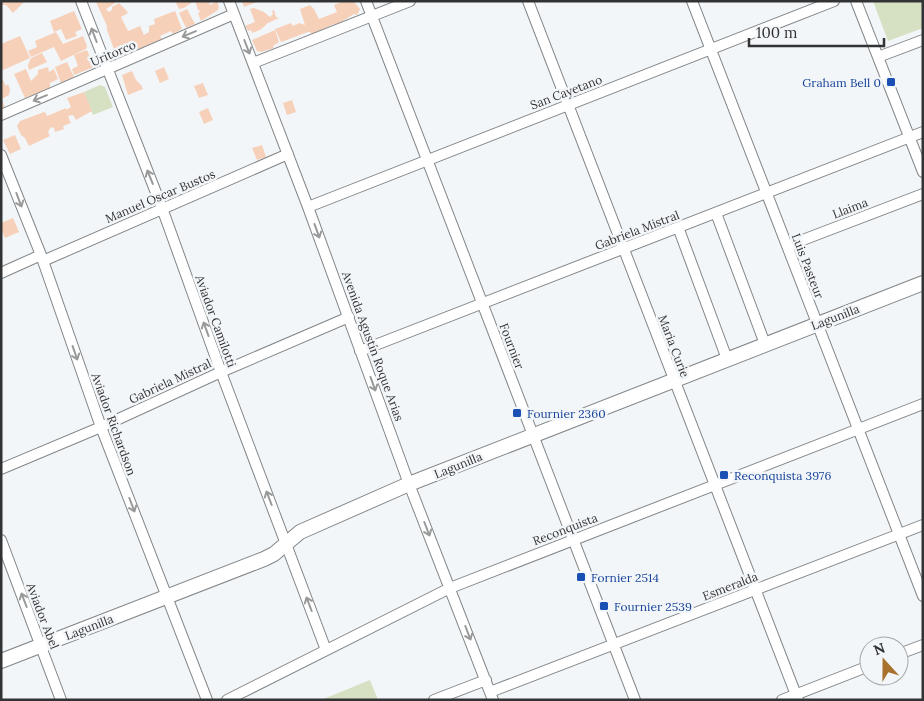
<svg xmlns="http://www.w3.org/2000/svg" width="924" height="701" font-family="Lora,serif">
	<rect width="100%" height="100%" fill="#f3f6f9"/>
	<path fill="#d6e0c2" d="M873 1H923V28L888 41Z
		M100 85 105 87 113 107 93 115 84 92Z
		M370 680 378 700H321Z"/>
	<path fill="#f6d0b9" d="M1 1H23L24 2 13 13 6 5H1Z
		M98 1H115V3L106 9 109 12 112 10V7L119 3 126 10 128 13 121 17 128 31 140 26 144 35 149 32V26L155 24 154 19 175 11 182 29 173 34 171 31 160 36 162 39 124 55 116 56 113 53 115 52 107 30V26L96 2Z
		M175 1H194L184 8 179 9Z
		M195 1H209L210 5 217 1 219 7 218 10 201 21 198 13 201 11 198 10Z
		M242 1H259L244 7Z
		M344 1H353L355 3 360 9 357 15 354 14 336 25 334 24 312 34 310 32H308L281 42 275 29 291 23 293 26 299 23 305 25 300 9 310 5 314 9 319 19 337 12 334 5Z
		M254 8 264 12 270 17 273 14 272 11 274 10 276 17 279 18 266 24V25L260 30 252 33 251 30 248 31 245 26 255 22 250 9Z
		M187 9 195 24 186 28 179 13Z
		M74 11 82 29 75 32 77 36 66 40 61 29 54 32 50 21Z
		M275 30 279 42 273 46 274 48 261 52 257 51 252 40Z
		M56 32 63 44 83 36 87 46 86 49 61 61 54 47 31 57 28 51 37 47 35 41Z
		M20 36 30 58 1 71V44Z
		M87 50 94 67 74 75 72 69 78 66 74 55Z
		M42 53 47 62 29 70 28 65 31 58Z
		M67 62 74 77 61 83 55 67Z
		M48 67 49 72 54 69 58 79 50 83V88L25 98 14 74 26 69 31 81 38 74V70Z
		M164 67 169 79 160 83 155 71Z
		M132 71 136 80 141 85 143 89 128 95 122 75Z
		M1 76 6 86 8 84 10 89 9 95 2 99 5 108 1 109Z
		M203 83 208 95 199 98 194 86Z
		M84 92 92 111 76 120 73 115 68 116 71 123 63 126 64 129 55 132 54 128 51 127 48 132 50 136 29 146 25 138 21 135 17 126 20 121 44 112 46 113 47 116 66 108V110L71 107 67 98Z
		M292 100 296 112 287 115 283 103Z
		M208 108 213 120 204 124 199 112Z
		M15 135 21 149 10 154 3 140Z
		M262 145 266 157 257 160 252 148Z
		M13 218 19 232 5 238 1 229V223Z"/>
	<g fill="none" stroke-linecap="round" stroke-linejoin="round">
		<defs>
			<path id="minor" d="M81 1 162 208 221 372 326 650
				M229 1 308 207 409 484 493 700
				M366 1 635 700
				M528 1 798 700
				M692 1 923 596
				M856 1 923 172
				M878 57 923 40
				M253 63 410 1
				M1 115 234 14
				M1 155 41 255 101 427 207 700
				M308 207 834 1
				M716 213 765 344
				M678 227 727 359
				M787 246 923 194
				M43 261 288 154
				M1 273 41 255
				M360 351 923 132
				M1 469 101 427 221 372 349 317
				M1 540 61 700
				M899 654 923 645
				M490 692 923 525
				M227 700 450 588 923 404
				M434 700 486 680
				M782 700 869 666"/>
			<path id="secondary" d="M1 661 264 559 274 554 300 532 409 484 923 283"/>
		</defs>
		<use href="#minor" stroke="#838688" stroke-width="12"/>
		<use href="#secondary" stroke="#838688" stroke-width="16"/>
		<use href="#minor" stroke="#fff" stroke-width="10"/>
		<use href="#secondary" stroke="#fff" stroke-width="14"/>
	</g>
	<defs><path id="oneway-shaft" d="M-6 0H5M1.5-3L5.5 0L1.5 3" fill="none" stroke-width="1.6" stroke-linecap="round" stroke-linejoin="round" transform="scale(1.25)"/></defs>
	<g stroke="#98999a">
		<use href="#oneway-shaft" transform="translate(189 34) rotate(157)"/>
		<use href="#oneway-shaft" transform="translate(94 35) rotate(-111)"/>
		<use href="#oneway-shaft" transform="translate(247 47) rotate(69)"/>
		<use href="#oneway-shaft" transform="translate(40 98) rotate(157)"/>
		<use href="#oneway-shaft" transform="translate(150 177) rotate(-112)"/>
		<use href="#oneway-shaft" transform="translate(19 200) rotate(69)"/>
		<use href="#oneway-shaft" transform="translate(317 231) rotate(70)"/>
		<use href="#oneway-shaft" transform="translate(206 329) rotate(-110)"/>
		<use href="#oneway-shaft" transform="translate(75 353) rotate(71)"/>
		<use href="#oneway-shaft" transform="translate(373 384) rotate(70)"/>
		<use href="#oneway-shaft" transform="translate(269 498) rotate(-111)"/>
		<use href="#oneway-shaft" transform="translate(132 505) rotate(69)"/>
		<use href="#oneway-shaft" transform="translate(427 529) rotate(69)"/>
		<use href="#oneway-shaft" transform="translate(24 600) rotate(-111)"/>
		<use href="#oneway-shaft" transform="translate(309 604) rotate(-111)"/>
		<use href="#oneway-shaft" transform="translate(468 633) rotate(69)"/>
	</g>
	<g fill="#1a4fb4" stroke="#f3f6f9" stroke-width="2">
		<rect x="886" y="77" width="10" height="10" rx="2.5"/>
		<rect x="512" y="408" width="10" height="10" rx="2.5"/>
		<rect x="719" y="470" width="10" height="10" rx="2.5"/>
		<rect x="576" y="572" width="10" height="10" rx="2.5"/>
		<rect x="599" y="601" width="10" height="10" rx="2.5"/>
	</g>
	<g text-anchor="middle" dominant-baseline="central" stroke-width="5" stroke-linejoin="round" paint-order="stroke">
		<g font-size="12" fill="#323334" stroke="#f3f6f9">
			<text transform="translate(113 53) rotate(-23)">Uritorco</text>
			<text transform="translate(566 92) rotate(-21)">San Cayetano</text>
			<text transform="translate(160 196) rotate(-23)">Manuel Oscar Bustos</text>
			<text transform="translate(850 208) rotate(-21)">Llaima</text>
			<text transform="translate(637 230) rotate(-21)">Gabriela Mistral</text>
			<text transform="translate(808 266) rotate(69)">Luis Pasteur</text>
			<text transform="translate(835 317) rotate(-21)">Lagunilla</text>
			<text transform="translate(216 321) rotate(70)">Aviador Camilotti</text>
			<text transform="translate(373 346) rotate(70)">Avenida Agustín Roque Arias</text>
			<text transform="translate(512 346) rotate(69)">Fournier</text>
			<text transform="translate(674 346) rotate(69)">Maria Curie</text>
			<text transform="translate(170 381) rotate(-25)">Gabriela Mistral</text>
			<text transform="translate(114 424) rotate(70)">Aviador Richardson</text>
			<text transform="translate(458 465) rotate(-22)">Lagunilla</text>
			<text transform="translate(565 529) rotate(-21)">Reconquista</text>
			<text transform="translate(730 586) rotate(-21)">Esmeralda</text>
			<text transform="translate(43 616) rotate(69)">Aviador Abel</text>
			<text transform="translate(89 627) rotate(-21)">Lagunilla</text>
		</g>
		<g font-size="12" fill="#164399" stroke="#f3f6f9" text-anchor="start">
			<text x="881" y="82" text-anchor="end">Graham Bell 0</text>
			<text x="527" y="413">Fournier 2360</text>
			<text x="734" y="475">Reconquista 3976</text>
			<text x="591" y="577">Fornier 2514</text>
			<text x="614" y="606">Fournier 2539</text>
		</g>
	</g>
	<rect width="924" height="701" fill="none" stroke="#323334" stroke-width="5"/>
	<g transform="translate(884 661) rotate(339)"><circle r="24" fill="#f3f6f9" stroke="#a6a8aa"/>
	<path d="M0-4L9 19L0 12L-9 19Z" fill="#a8712d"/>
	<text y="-8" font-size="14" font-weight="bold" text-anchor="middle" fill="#323334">N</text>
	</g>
	<path d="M749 38v8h135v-8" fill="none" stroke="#323334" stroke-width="2.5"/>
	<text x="756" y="38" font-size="15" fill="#323334" stroke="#f3f6f9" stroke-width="4" paint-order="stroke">100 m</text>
</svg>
